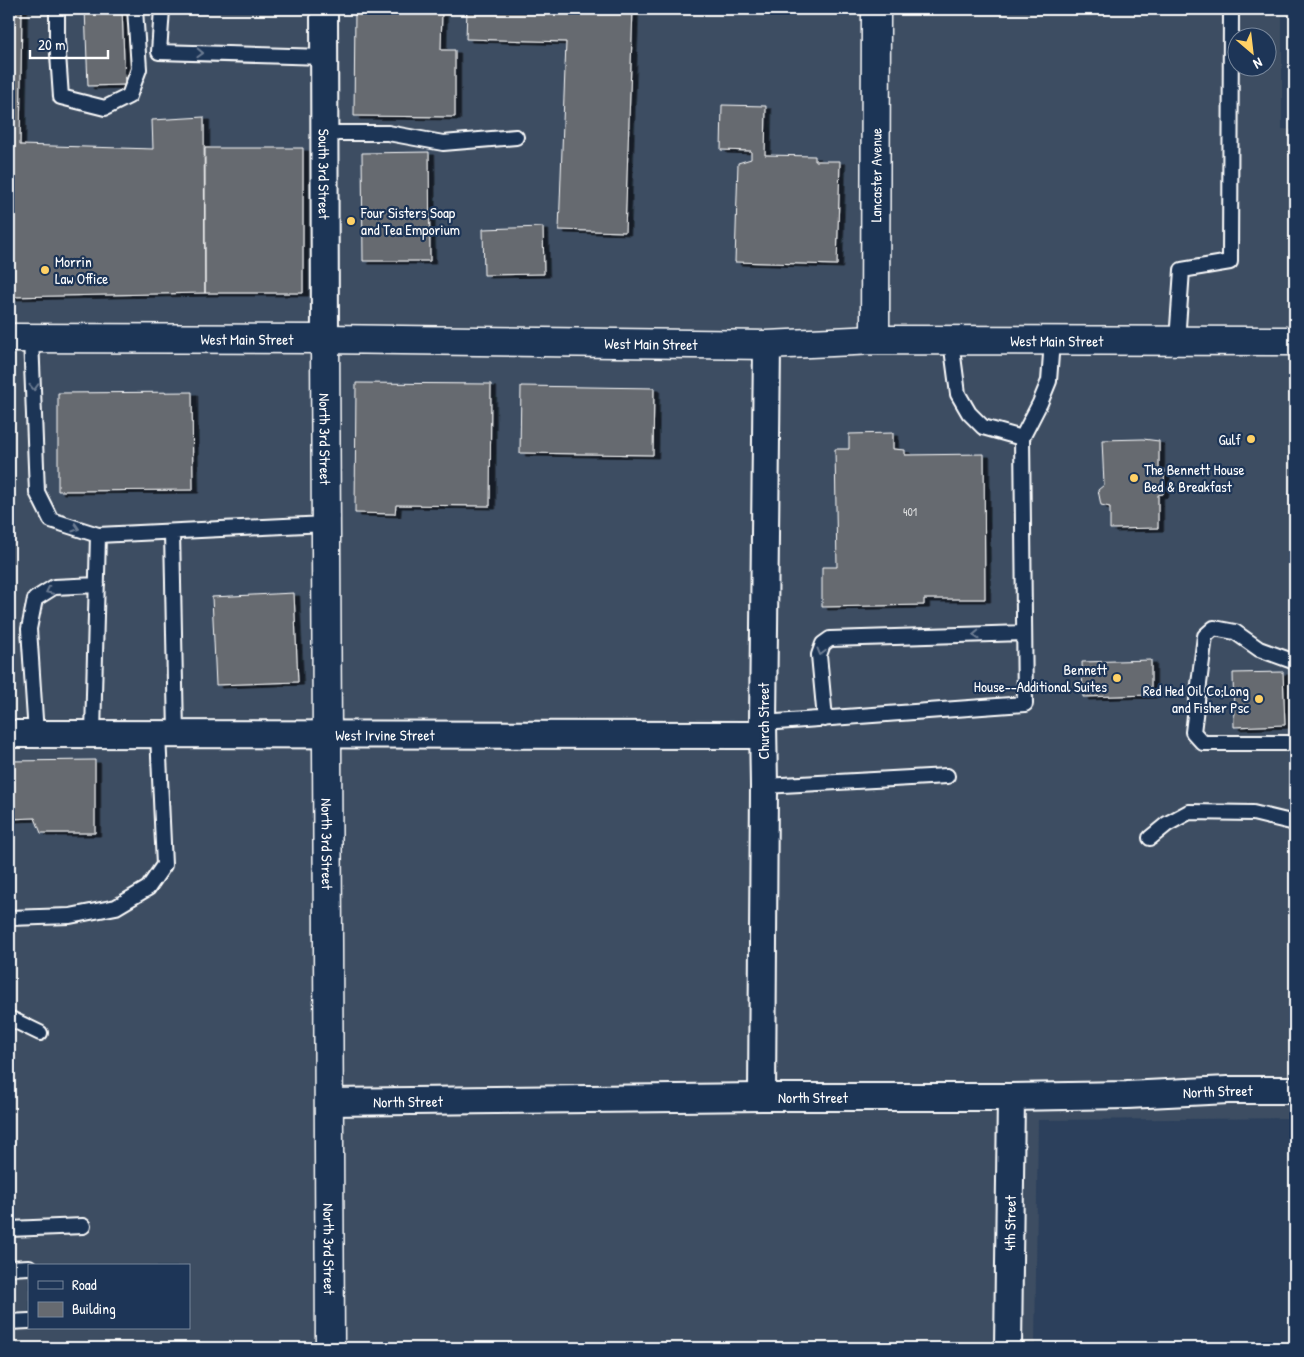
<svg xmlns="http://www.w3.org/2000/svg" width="1304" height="1357" font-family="'Patrick Hand',sans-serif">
	<defs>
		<filter id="shadow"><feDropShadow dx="5.5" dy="3" stdDeviation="0" flood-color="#0009"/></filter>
	</defs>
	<rect width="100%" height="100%" fill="#2c405c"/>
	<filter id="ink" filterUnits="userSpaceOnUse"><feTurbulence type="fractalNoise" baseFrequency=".02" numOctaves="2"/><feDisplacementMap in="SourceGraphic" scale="10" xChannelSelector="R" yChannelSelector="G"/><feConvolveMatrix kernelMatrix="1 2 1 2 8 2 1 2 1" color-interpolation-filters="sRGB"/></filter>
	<g filter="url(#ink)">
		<path fill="#3d4d62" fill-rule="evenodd" d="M9 9H1282V129L1295 130V1118L1038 1120 1035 1348H147L144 1345 83 1348H9ZM1236 38H1266V68H1236ZM29 1266H189V1328H29Z"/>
		<path fill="#666a70" stroke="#fff" filter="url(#shadow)" d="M9 9H22L20 145 153 149 152 120 204 117 205 293 9 297Z
			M85 9H122L125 85 88 86Z
			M355 9H442L441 50H455V117L354 116Z
			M467 9H633L625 232 559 230 566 42 466 39Z
			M722 105 766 106 765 155 815 156V161H840L837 265 735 262 738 163 751 159V151L721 150Z
			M205 148H303V293H205Z
			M429 152 430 261H363L362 153Z
			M543 227 544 274 484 275 483 229Z
			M356 383 491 384 490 506 396 505 395 514 355 513Z
			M521 386 654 388 653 455 520 453Z
			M192 392 193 490 58 491V393Z
			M893 433V449L905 450V455L984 454 985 599H924V605L822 607V567H837L835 449H849V434Z
			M1143 439 1159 441V470H1165L1163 494 1158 495V528L1110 529V507L1101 505 1098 490 1104 485 1102 440Z
			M294 593 298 682 216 685 212 597Z
			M1151 660V695L1083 697 1082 662Z
			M1283 672 1285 725 1234 727 1233 673Z
			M95 760V833H41L35 818 9 819V761Z"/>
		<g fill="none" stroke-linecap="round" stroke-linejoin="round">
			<defs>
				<path id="service" d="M57 9V40L61 97 105 108 129 96 139 69 135 9
					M162 9 159 52 324 57
					M324 133H388L443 143 516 137
					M31 338 37 492 51 520 98 535 326 524
					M951 341 958 394 969 413 983 427 1022 438
					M1177 341 1182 270 1230 262 1231 9
					M172 532 176 734
					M1295 662 1259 649 1235 632 1214 628 1205 636 1193 732 1203 743H1295
					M825 719 819 655 823 644 830 639 1024 633
					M763 723 1025 704 1022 438 1040 403 1049 381 1052 341
					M36 734 29 629 35 599 54 587 97 585
					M93 734 98 535
					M764 786 947 776
					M1150 838 1167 824 1189 812 1253 813 1295 823
					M9 918 70 916 116 907 148 888 164 865 158 734
					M9 1018 40 1033
					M9 1229 83 1226
					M9 1268 29 1267
					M9 1322 29 1321"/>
				<g id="minor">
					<path id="s1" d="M324 9 325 339"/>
					<path id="s2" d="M9 734 763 735"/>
					<path d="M762 1097 764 786 763 723 767 345"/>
					<path id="s3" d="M329 1102 762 1097H1011L1127 1095 1228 1090H1295"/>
					<path id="s4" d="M1008 1348 1011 1097"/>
				</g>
				<g id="tertiary">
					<path id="s5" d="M325 339 330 1348"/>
				</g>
				<g id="primary">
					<path id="s6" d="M9 338 325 339 767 345 875 340 1295 341"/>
					<path id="s7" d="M875 340 876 9"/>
				</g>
			</defs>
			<use href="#service" stroke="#fff" stroke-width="18"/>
			<use href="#minor" stroke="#fff" stroke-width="30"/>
			<use href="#tertiary" stroke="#fff" stroke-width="31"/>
			<use href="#primary" stroke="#fff" stroke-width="31"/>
			<use href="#service" stroke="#1d3557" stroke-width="14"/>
			<use href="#minor" stroke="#1d3557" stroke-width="26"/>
			<use href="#tertiary" stroke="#1d3557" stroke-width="28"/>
			<use href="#primary" stroke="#1d3557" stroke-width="28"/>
		</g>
		<defs><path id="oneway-chevron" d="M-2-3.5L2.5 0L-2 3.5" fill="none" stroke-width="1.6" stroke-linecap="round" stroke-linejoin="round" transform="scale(1.25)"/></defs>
		<g stroke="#6c7c92">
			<use href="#oneway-chevron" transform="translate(200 53) rotate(2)"/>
			<use href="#oneway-chevron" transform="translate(34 387) rotate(87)"/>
			<use href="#oneway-chevron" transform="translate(76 528) rotate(17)"/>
			<use href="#oneway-chevron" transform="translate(49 591) rotate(154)"/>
			<use href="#oneway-chevron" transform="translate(976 635) rotate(178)"/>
			<use href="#oneway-chevron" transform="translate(821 652) rotate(105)"/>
		</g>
	</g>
	<g fill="#ffd166" stroke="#1d3557" stroke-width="2">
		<circle cx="351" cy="221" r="5"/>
		<circle cx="45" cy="270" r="5"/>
		<circle cx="1251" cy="439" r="5"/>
		<circle cx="1134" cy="478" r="5"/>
		<circle cx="1117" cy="678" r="5"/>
		<circle cx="1259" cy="699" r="5"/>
	</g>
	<g text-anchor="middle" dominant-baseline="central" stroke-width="4.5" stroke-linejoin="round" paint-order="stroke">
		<g font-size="12" fill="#d9dadb">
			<text x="910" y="511">401</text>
		</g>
		<g font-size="15" fill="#fff" stroke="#1d3557">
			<text stroke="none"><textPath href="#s1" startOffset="165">South 3rd Street</textPath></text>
			<text stroke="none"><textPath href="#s7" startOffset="165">Lancaster Avenue</textPath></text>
			<text stroke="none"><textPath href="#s6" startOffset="238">West Main Street</textPath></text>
			<text stroke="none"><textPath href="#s6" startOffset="1048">West Main Street</textPath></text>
			<text stroke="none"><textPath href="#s6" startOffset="642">West Main Street</textPath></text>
			<text stroke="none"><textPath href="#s5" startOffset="100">North 3rd Street</textPath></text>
			<text transform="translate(763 721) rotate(-90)">Church Street</text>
			<text stroke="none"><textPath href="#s2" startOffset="376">West Irvine Street</textPath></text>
			<text stroke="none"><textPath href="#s5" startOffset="505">North 3rd Street</textPath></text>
			<text stroke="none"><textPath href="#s3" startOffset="889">North Street</textPath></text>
			<text stroke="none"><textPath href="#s3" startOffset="484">North Street</textPath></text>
			<text stroke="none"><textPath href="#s3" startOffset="79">North Street</textPath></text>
			<text stroke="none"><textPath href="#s4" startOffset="125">4th Street</textPath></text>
			<text stroke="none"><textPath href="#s5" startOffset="910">North 3rd Street</textPath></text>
		</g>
		<g font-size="15" fill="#fff" stroke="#1d3557" text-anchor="start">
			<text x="361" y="212">Four Sisters Soap<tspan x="361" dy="17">and Tea Emporium</tspan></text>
			<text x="55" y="261">Morrin<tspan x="55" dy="17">Law Office</tspan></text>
			<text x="1241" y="439" text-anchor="end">Gulf</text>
			<text x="1144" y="469">The Bennett House<tspan x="1144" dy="17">Bed &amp; Breakfast</tspan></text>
			<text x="1107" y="669" text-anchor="end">Bennett<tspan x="1107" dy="17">House--Additional Suites</tspan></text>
			<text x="1249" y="690" text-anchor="end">Red Hed Oil Co;Long<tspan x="1249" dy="17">and Fisher Psc</tspan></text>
		</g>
	</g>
	<rect width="1304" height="1357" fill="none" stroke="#1d3557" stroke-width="30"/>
	<rect x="15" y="15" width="1274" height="1327" fill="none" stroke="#fff" stroke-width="2" filter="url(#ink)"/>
	<rect x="28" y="1264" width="162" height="65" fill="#1d3557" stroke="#77869a"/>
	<rect x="38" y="1281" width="25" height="8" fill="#1d3557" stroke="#77869a"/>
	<text x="72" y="1290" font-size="15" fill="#ffffff">Road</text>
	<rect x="38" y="1302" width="25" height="15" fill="#666a70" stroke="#77869a"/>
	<text x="72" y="1314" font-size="15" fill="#ffffff">Building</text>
	<g transform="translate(1252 52) rotate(152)"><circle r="24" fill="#1d3557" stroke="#77869a"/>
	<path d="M0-4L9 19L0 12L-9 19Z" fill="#ffd166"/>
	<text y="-8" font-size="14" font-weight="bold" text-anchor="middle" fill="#ffffff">N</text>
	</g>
	<path d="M30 50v8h78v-8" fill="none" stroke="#ffffff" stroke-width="2.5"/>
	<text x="38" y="50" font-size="15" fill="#ffffff" stroke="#1d3557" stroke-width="4" paint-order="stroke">20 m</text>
</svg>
